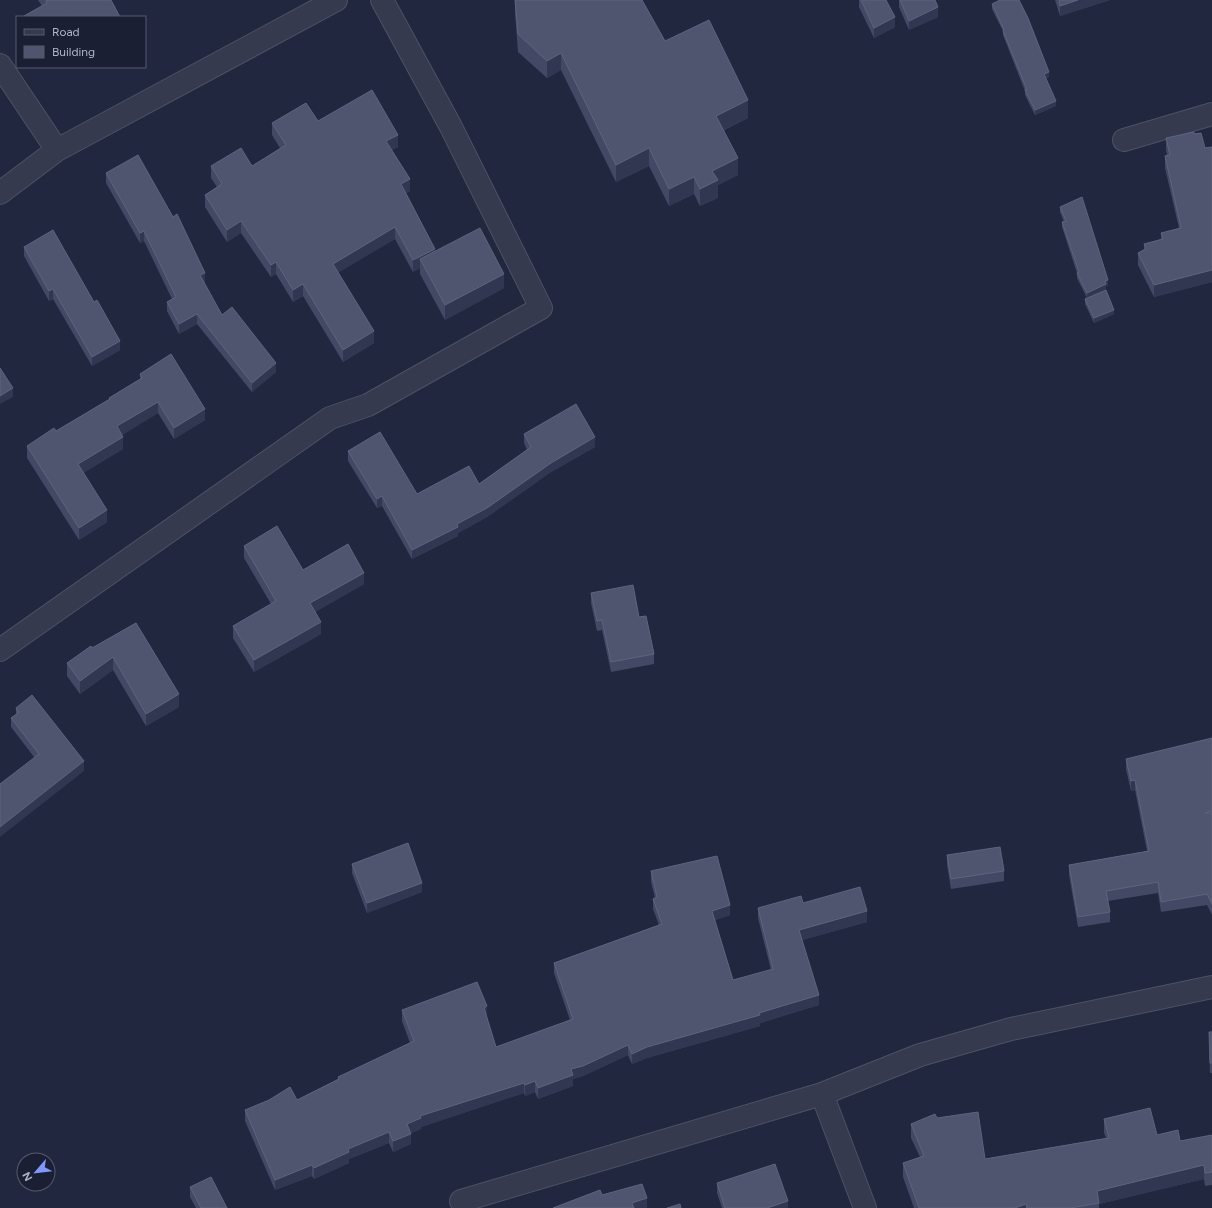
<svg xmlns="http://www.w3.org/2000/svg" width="1212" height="1208" font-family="Figtree,sans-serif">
	<rect width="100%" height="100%" fill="#21273e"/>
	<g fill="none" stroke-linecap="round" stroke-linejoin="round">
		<defs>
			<path id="street" d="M0 65 57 150
				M1124 140 1212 114
				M0 193 57 150 336 0
				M0 650 330 418 368 405 541 308 451 127 382 0
				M822 1094 920 1055 1011 1029 1212 987
				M461 1201 822 1094 865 1208"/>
		</defs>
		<use href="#street" stroke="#4d5266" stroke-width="24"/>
		<use href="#street" stroke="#353a4e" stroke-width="22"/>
	</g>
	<path fill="#434965" d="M38 0H111L120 17H24V16L42 6Z
		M515 0H642L665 41 748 118 724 130 738 175 718 185V198L700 206 694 194 669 206 649 166 616 182 561 70 547 78 518 52 515 13Z
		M859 0H886L895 27 874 38 859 7Z
		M899 0H935L938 17 909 30 899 7Z
		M1055 0H1110L1060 16Z
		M992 4 1049 77 1046 78 1056 106 1035 115 1025 95V91L1003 35V31L992 9Z
		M318 121 398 147 392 150 410 191 406 193 435 252 504 288 445 320 420 274V268L413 272 395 239 338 272 374 343 343 362 303 296 293 302 276 274 271 277 241 233 227 242 205 207V195L217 187 211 178V166H252L280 148 272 135V123Z
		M1194 134 1205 148 1212 147V282L1154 297 1138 265V253L1144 249V244L1161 239V233L1179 228 1165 168V156L1167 155 1166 150V138Z
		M106 173 205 282 204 283 222 315 276 372 252 392 197 324 179 334 167 311V302L172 299 144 241 140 243 106 183Z
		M1060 207 1108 285 1106 286V289L1087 298 1077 278V273L1062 227V222H1064L1060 212Z
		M24 247 94 302 120 350 92 366 53 299 49 301 24 256Z
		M1085 299 1114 314 1094 323 1085 304Z
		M140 374 205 420 174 439 158 413 122 435 123 449 83 473 107 522 79 540 27 458V446L56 431 109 399V398L140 379Z
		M524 434 595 447 551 472 487 517 458 533V536L412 559 382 506 377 508 348 461V451L417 494 479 484 527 450 524 443Z
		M244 546 303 570 364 584 315 612 321 634 254 672 233 638V626L271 604 244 558Z
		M591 593 639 617 654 654V664L611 672 602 630 597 631 591 603Z
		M136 623 179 707 146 726 113 670 80 694 67 676V663Z
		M16 708 84 771 34 757 11 727V718L16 715Z
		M1212 738V915L1207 905 1161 912 1158 893 1108 901 1110 912V922L1078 927 1069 875V865L1147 851 1135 790 1131 791 1126 769V759Z
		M947 855 1004 871V881L951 889 947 865Z
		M352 864 422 892 367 913 352 873Z
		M651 871 730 915 715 920 733 980 771 970 758 918V908L803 903 867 922 802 940 819 1005 760 1023V1026L647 1058 632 1064 628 1055 583 1076 573 1079V1086L538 1099 535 1092 525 1096 524 1093 421 1127V1129L411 1133V1144L393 1152 389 1143 349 1159V1163L314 1179 312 1176 275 1190 245 1121V1110L297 1100 338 1079V1077L410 1043 402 1021V1010L487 1017 496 1047 570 1020 554 973V963L659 925 653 909V899L655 898 651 882Z
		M1209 1032H1212V1073H1210Z
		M937 1118 985 1159 1106 1138 1104 1133V1119L1157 1135 1180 1141 1212 1135V1185L1205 1186 1204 1179 1099 1204V1208H914L903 1177V1163L920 1157 911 1138V1124Z
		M717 1183 788 1208H722L717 1193Z
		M190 1187 227 1208H196L190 1197Z"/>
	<path fill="#313751" d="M1078 0H1110L1060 16V6Z
		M938 7V17L909 30V21Z
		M895 17V27L874 38V28Z
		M561 53V70L547 78V61Z
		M1049 72V77L1044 79V74Z
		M748 100V118L716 133V116Z
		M1056 101V106L1035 115V110Z
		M398 135V147L386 153V141Z
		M649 148V166L616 182V165Z
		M738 158V175L718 185V198L700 206V189L712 171Z
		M694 177V194L669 206V189Z
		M410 179V191L401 196V184Z
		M241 221V233L227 242V230Z
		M395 227V239L333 276V264Z
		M144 231V241L140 243V233Z
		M435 249V261L420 259V268L413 272V260Z
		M276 262V274L271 277V265Z
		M1212 270V282L1154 297V285Z
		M205 273V282L200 285V275Z
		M504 274V288L445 320V305Z
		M1108 280V285L1106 286V289L1087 298V293L1105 281Z
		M303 284V296L293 302V290Z
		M53 289V299L49 301V291Z
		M1114 310V314L1094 323V318Z
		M197 314V324L179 334V324Z
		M374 331V343L343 362V350Z
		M120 341V350L92 366V357Z
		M276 363V372L252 392V383Z
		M13 388V397L0 404V396Z
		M158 402V413L117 438V426Z
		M205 409V420L174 439V428Z
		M123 437V449L78 476V464Z
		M595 437V447L551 472 487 517 458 533V536L412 559V550L457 524 551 463Z
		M382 496V506L377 508V499Z
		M107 510V522L79 540V528Z
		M364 573V584L310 615V603Z
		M321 622V634L254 672V660Z
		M113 657V670L80 694V681Z
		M179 694V707L146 726V714Z
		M84 761V771L0 837V827Z
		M1135 780V790L1131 791V781Z
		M422 883V892L367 913V903Z
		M730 905V915L712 921V911Z
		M867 911V922L799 941V930Z
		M819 995V1005L760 1023V1026L647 1058 632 1064V1054L647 1047Z
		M487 1006V1017L484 1019V1008Z
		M628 1045V1055L583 1076 573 1079V1086L538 1099V1088L571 1069Z
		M535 1081V1092L525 1096V1085Z
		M524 1083V1093L421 1127V1129L407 1135V1124L420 1116Z
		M389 1132V1143L349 1159V1163L314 1179V1168L348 1149Z
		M411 1134V1144L393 1152V1141Z
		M312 1165V1176L275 1190V1180Z
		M1204 1165V1179L1099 1204 1097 1191Z
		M647 1198V1208H632V1203Z
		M788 1201V1208H767Z
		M1026 1204V1208H1015Z"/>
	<path fill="#4f556f" stroke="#5e647d" d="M46 0H111L120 17H65V16L63 17H25L24 16 47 3Z
		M515 0H642L665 41 709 20 748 100 716 116 738 158 712 171 718 180 700 189 694 177 669 189 649 148 616 165 561 53 547 61 518 34Z
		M861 0H886L895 17 874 28Z
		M900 0H935L938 7 909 21Z
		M1000 0H1019L1028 18 1049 72 1044 74 1056 101 1035 110 1025 90H1027L1003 31 1004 30 992 4Z
		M1059 0H1078L1060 6Z
		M372 90 398 135 386 141 410 179 401 184 435 249 413 260 395 227 333 264 374 331 343 350 303 284 293 290 276 262 271 265 241 221 227 230 205 195 222 184 211 166 241 148 252 166 286 145 272 123 306 103 318 121Z
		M1194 132V134L1201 133 1205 148 1212 147V270L1154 285 1138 253 1146 249 1144 244 1163 239 1161 233 1181 228 1165 156 1170 155 1166 138Z
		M138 155 173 217 177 214 205 273 200 275 222 315 232 307 276 363 252 383 197 314 179 324 167 302 176 297 144 231 140 233 106 173Z
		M1082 197 1108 280 1105 281 1106 284 1087 293 1077 273 1079 272 1062 222 1066 221 1060 207Z
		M480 228 504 274 445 305 420 259Z
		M53 230 94 302 97 300 120 341 92 357 53 289 49 291 24 247Z
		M1106 290 1114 310 1094 318 1085 299Z
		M171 354 205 409 174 428 158 402 117 426 123 437 78 464 107 510 79 528 27 446 54 428 56 431 110 399 109 398 142 378 140 374Z
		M0 368 13 388 0 396Z
		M576 404 595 437 551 463 487 508 457 524 458 527 412 550 382 496 377 499 348 451 380 432 417 494 469 466 479 484 531 447 524 434Z
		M277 526 303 570 348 544 364 573 310 603 321 622 254 660 233 626 276 601 244 546Z
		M633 585 639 617 646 616 654 654 611 662 602 620 597 621 591 593Z
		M136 623 179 694 146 714 113 657 80 681 67 663 91 646 92 648Z
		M32 695 84 761 0 827V784L39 754 11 718 18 713 16 708Z
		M1212 738V811L1205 813H1212V904L1207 894 1161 902 1158 882 1106 891 1110 912 1078 917 1069 865 1149 851 1135 780 1131 781 1126 759Z
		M408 843 422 883 367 903 352 864Z
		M1000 847 1004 871 951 879 947 855Z
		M717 856 730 905 712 911 733 980 773 969 758 908 801 896 803 903 860 887 867 911 799 930 819 995 759 1013 760 1015 647 1047 632 1054 628 1045 583 1066 571 1069 573 1075 538 1088 535 1081 525 1085 524 1083 420 1116 421 1118 407 1124 411 1134 393 1141 389 1132 348 1149 349 1152 314 1168 312 1165 275 1180 245 1110 269 1100 290 1087 297 1100 339 1079 338 1077 414 1041 402 1010 477 982 487 1006 484 1008 496 1047 573 1019 554 963 662 924 653 899 657 897 651 871Z
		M1209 1032H1212V1063H1210Z
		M1150 1108 1157 1135 1178 1130 1180 1141 1212 1135V1172L1205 1173 1204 1165 1097 1191 1099 1203 1071 1208H1027L1026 1204 1015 1208H919L903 1163 924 1156 911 1124 935 1114 937 1118 978 1112 985 1159 1109 1138 1104 1119Z
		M775 1164 788 1201 767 1208H725L717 1183Z
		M211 1177 227 1208H201L190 1187Z
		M642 1184 647 1198 632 1203 634 1208H553L600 1190 602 1195Z
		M680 1204 681 1208H667Z"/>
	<rect x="16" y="16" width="130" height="52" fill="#1a1f33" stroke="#565b6f"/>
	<rect x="24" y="29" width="20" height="6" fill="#353a4e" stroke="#565b6f"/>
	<text x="52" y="36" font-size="12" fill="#b1b5c9">Road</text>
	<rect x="24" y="46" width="20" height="12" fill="#4f556f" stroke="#565b6f"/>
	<text x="52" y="56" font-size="12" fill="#b1b5c9">Building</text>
	<g transform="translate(36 1172) rotate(242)"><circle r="19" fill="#1a1f33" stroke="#565b6f"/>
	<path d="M0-3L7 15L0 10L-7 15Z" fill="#8097ff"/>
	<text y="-6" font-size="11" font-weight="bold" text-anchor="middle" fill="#b1b5c9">N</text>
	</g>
</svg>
